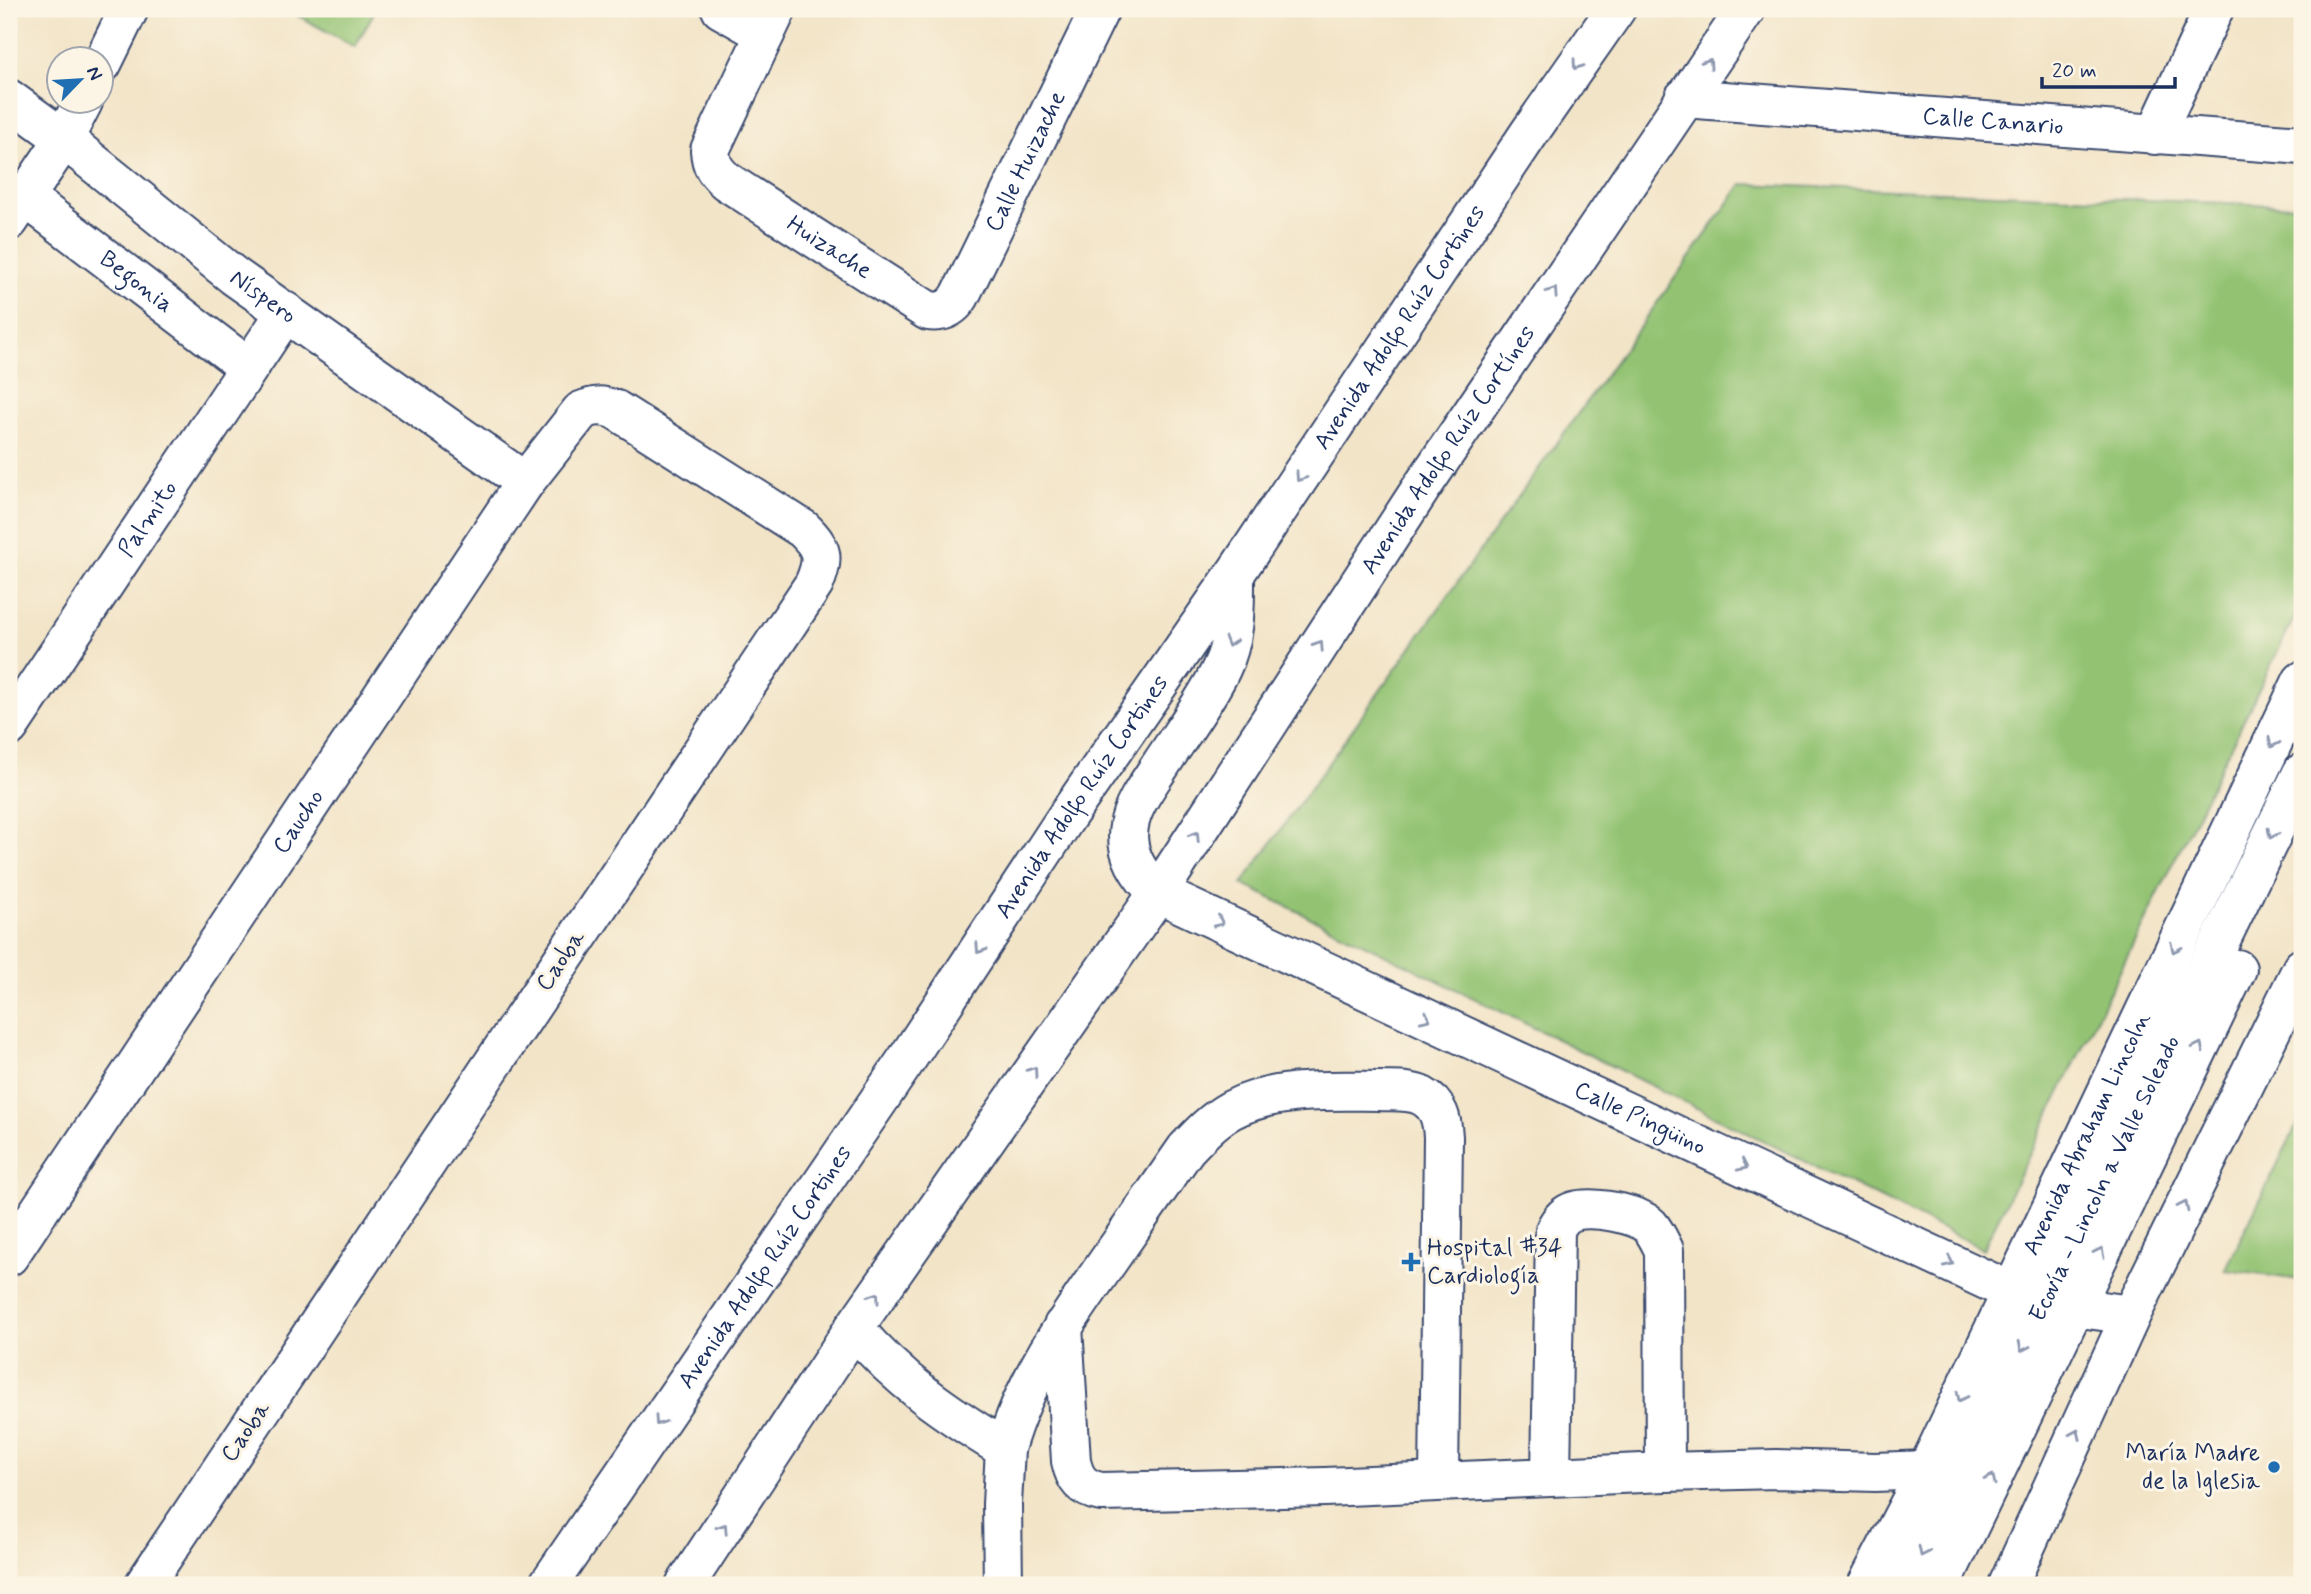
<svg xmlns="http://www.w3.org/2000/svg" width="2311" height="1594" font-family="Mynerve,sans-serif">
	<rect width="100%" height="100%" fill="#fcf5e5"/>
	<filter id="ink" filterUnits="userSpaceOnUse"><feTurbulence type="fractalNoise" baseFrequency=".0143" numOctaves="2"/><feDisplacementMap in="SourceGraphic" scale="14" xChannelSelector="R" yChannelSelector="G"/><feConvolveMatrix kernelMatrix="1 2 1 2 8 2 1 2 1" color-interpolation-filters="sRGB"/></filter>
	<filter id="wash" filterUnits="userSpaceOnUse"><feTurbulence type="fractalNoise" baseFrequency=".00686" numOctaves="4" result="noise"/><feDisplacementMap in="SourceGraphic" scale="28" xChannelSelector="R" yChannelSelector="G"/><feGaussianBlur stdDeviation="1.57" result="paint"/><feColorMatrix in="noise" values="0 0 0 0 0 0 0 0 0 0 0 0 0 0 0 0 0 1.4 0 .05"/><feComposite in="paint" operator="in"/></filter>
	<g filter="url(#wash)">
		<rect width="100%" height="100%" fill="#f2e4c7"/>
		<path fill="#93c372" stroke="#577968" stroke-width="2" d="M286 9H376L355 47Z
			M1742 184 2302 206V602L1983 1249 1242 884Z
			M2302 1115V1280L2225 1270Z"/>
	</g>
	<g filter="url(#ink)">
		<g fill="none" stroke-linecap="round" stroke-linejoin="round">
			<defs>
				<g id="minor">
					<path d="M721 9 765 34"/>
					<path id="s1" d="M777 9 710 150C711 165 715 171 726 181L928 311C943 313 952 309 960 296L1100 9"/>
					<path d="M102 64 129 9"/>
					<path id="s2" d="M1684 98 2302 145"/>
					<path id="s3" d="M9 99 64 139 234 276 525 482"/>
					<path d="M2155 135 2214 9"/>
					<path id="s4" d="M25 197 248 367"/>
					<path d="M9 221 64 139 83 102"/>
					<path id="s5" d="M9 727 286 312"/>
					<path id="s6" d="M1158 893 2012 1292 2073 1307 2131 1315"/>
					<path id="s7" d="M9 1256 525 482 581 411C595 405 602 405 616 410L803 529C823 548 825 558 814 584L144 1585"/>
					<path d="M1063 1326 1071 1461C1075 1480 1082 1488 1101 1492L1325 1487 1665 1472 1664 1250C1660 1242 1656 1233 1650 1226 1636 1213 1592 1206 1574 1211 1564 1214 1559 1221 1555 1230L1551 1476"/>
					<path d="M854 1328C899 1381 946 1413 1005 1449L1002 1504 1003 1585"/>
					<path d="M1005 1449C1024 1381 1064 1324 1104 1267 1131 1228 1159 1188 1186 1149 1200 1134 1213 1120 1231 1110 1275 1087 1331 1091 1380 1091 1393 1092 1410 1090 1422 1096 1439 1105 1442 1120 1443 1137L1439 1481"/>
					<path d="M1665 1472 1776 1469 1875 1472 1927 1470"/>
					<path id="s8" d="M1907 1585 2302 773"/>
					<path d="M1941 1585 2237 969"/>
				</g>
				<g id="major">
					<path d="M1158 893C1140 876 1124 853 1129 826 1132 806 1147 786 1158 769 1179 736 1204 704 1221 669 1236 638 1235 608 1235 574"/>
					<path id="s9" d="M548 1585 909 1056 1067 816 1235 574 1530 132 1616 9"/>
					<path id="s10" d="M685 1585 854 1328 1158 893 1420 490 1746 9"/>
					<path id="s11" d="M1867 1585 1927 1470 2302 681"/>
					<path d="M2008 1585 2131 1315 2302 968"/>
				</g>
			</defs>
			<use href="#minor" stroke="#3b4a6e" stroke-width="42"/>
			<use href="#major" stroke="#3b4a6e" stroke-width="42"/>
			<use href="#minor" stroke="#fff" stroke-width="38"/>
			<use href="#major" stroke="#fff" stroke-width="38"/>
		</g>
		<defs><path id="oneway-chevron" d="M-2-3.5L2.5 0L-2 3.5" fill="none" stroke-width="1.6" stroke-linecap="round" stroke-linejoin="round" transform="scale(1.75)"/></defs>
		<g stroke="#8d97ae">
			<use href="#oneway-chevron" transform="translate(1708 63) rotate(-55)"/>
			<use href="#oneway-chevron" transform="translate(1577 65) rotate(125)"/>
			<use href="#oneway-chevron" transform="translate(1553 292) rotate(-56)"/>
			<use href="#oneway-chevron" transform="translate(1300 477) rotate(124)"/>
			<use href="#oneway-chevron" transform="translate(1230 642) rotate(106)"/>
			<use href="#oneway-chevron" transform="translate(1319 645) rotate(-57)"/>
			<use href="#oneway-chevron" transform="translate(2273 743) rotate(115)"/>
			<use href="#oneway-chevron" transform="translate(2272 834) rotate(116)"/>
			<use href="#oneway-chevron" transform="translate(1195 836) rotate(-57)"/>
			<use href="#oneway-chevron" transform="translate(1219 922) rotate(25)"/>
			<use href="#oneway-chevron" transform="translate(2175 948) rotate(115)"/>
			<use href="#oneway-chevron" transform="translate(980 949) rotate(123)"/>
			<use href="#oneway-chevron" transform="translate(1426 1018) rotate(25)"/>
			<use href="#oneway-chevron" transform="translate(2199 1047) rotate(-64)"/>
			<use href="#oneway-chevron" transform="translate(1033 1071) rotate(-55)"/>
			<use href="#oneway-chevron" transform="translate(1743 1166) rotate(25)"/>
			<use href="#oneway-chevron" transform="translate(2184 1206) rotate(-64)"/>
			<use href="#oneway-chevron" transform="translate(2100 1252) rotate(-64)"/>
			<use href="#oneway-chevron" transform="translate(1949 1262) rotate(25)"/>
			<use href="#oneway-chevron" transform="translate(875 1297) rotate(-55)"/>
			<use href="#oneway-chevron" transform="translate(2023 1347) rotate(116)"/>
			<use href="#oneway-chevron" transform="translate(1961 1397) rotate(116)"/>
			<use href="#oneway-chevron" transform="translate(659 1421) rotate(124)"/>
			<use href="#oneway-chevron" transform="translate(2076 1434) rotate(-66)"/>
			<use href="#oneway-chevron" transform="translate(1991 1479) rotate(-65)"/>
			<use href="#oneway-chevron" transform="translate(723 1528) rotate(-57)"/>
			<use href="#oneway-chevron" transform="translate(1923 1552) rotate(116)"/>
		</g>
	</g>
	<g fill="#1f6fb2" stroke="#fcf5e5" stroke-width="2.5">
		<path d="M1407.5 1251.5h7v7h7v7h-7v7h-7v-7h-7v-7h7z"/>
		<circle cx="2274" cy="1467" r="7"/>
	</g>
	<g text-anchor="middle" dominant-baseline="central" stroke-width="6" stroke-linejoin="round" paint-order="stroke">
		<g font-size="24" fill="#1b2f5e" stroke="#fcf5e5">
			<text stroke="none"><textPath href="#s2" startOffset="310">Calle Canario</textPath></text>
			<text stroke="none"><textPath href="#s1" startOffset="620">Calle Huizache</textPath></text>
			<text stroke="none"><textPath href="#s1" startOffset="315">Huizache</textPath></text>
			<text stroke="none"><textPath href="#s4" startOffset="140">Begonia</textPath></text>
			<text stroke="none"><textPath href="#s3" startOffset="322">Níspero</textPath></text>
			<text stroke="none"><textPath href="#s9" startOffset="1519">Avenida Adolfo Ruíz Cortines</textPath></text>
			<text stroke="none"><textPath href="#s10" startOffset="1368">Avenida Adolfo Ruíz Cortínes</textPath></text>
			<text stroke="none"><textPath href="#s5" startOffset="250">Palmito</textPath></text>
			<text stroke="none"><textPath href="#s9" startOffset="952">Avenida Adolfo Ruíz Cortines</textPath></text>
			<text stroke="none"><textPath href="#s7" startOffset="522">Caucho</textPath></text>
			<text transform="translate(561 961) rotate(-56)">Caoba</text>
			<text stroke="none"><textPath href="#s6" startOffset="532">Calle Pingüino</textPath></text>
			<text stroke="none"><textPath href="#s11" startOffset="502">Avenida Abraham Lincoln</textPath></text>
			<text stroke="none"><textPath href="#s8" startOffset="452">Ecovía - Lincoln a Valle Soleado</textPath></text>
			<text stroke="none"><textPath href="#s9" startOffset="385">Avenida Adolfo Ruíz Cortines</textPath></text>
			<text transform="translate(246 1432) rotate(-56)">Caoba</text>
		</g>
		<g font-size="24" fill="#1b2f5e" stroke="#fcf5e5" text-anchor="start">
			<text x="1427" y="1248">Hospital #34<tspan x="1427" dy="28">Cardiología</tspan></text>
			<text x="2260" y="1453" text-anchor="end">María Madre<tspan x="2260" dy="28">de la Iglesia</tspan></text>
		</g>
	</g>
	<rect width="2311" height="1594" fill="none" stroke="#fcf5e5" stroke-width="35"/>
	<g transform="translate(80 80) rotate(65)"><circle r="33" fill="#fcf5e5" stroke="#a2a6af" stroke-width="2"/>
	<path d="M0-5L12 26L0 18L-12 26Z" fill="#1f6fb2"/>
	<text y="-10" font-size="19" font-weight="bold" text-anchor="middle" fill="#1b2f5e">N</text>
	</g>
	<path d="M2042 77v10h133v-10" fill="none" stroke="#1b2f5e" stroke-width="3.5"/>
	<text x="2052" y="77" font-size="21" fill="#1b2f5e" stroke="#fcf5e5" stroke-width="5" paint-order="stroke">20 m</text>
</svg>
